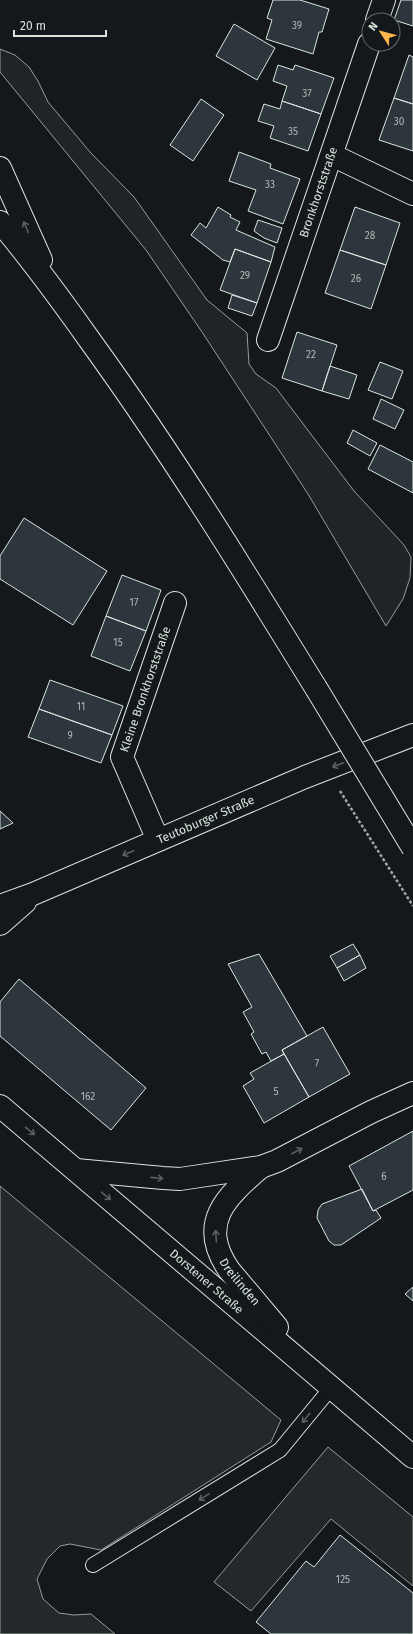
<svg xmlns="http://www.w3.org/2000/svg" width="413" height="1634" font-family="'Fira Sans',sans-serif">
	<rect width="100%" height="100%" fill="#14181c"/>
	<path fill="#202428" stroke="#939e99" d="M0 49 15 55 29 67 38 81 48 102 90 152 134 197 207 300 247 333 249 364 256 374 276 388 354 491 404 545 411 557 410 578 403 599 386 626 308 494 202 332 146 250 0 72Z"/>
	<path fill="#24282b" stroke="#939e99" d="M0 1186 281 1420 271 1442 101 1550 70 1544 60 1546 47 1559 37 1579 43 1599 59 1613 74 1615 91 1614 115 1634H0Z
		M328 1447 413 1517V1586L331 1519 251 1611 214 1582Z"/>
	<path fill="#2c363c" stroke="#d8e6dc" d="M273 0H300L329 9 322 32H319L313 54 266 39 272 20 267 18Z
		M401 0H413V26L394 20Z
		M234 24 275 48 257 80 216 56Z
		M409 55 413 57V104L394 98Z
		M278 65 293 70 295 65 334 78 321 114 282 101 287 86 273 81Z
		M394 98 413 104V151L379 140Z
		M201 99 224 115 193 161 170 145Z
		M282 101 321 114 308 151 270 138 274 126 258 121 264 104 280 109Z
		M239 152 271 164 270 168 300 179 283 224 248 211 256 190 229 181Z
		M218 207 231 215 230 217 240 222 236 230 275 247 271 262 235 249 230 262 223 260 191 235 200 223 206 228Z
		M355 207 400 223 386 265 340 250Z
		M258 220 282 228 277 243 264 238 254 231Z
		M235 249 271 262 257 303 220 290Z
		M340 250 386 265 371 309 325 293Z
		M232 295 257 303 252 316 228 308Z
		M297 332 337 345 322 391 282 378Z
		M380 362 403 371 392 399 368 390Z
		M330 366 357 375 349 399 322 391Z
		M381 399 404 410 395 429 373 419Z
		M353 430 377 443 370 456 347 443Z
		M380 445 413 462V493L368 469Z
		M24 518 107 571 73 625 0 579V556Z
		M122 575 161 590 146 631 106 616Z
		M106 616 146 631 130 671 91 656Z
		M50 680 123 706 112 735 39 709Z
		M39 709 112 735 101 763 28 737Z
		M0 811 13 823 0 829Z
		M353 944 360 955 337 968 330 956Z
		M259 954 307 1036 282 1050 284 1054 271 1061 266 1052 262 1054 251 1034 254 1032 243 1012 252 1007 228 964Z
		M360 955 366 968 344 981 337 968Z
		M19 979 146 1088 111 1130 0 1036V1002Z
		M323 1027 350 1074 309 1097 282 1050Z
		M284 1054 309 1097 264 1123 243 1086 254 1079 250 1073Z
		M413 1131V1190L373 1211 349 1166Z
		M362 1189 373 1211 376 1210 381 1218 341 1245H334L329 1241 317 1218 318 1210 322 1204Z
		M413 1287V1301L405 1294Z
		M340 1535 413 1593V1634H271L256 1622 306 1561 314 1567Z"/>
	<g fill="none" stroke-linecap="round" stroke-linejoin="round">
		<defs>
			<path id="service" d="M93 1565 280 1450 331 1388"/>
			<g id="minor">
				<path d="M377 20 384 0"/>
				<path d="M332 155 413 194"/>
				<path id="s1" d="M268 340 369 44"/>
				<path id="s2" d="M158 840 122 757 175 603"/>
			</g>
			<g id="secondary">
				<path id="s3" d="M0 906 33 894 305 777 413 735"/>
				<path d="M0 924 25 902"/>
				<path id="s4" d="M0 1106 413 1457"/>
				<path id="s5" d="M261 1167C226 1197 197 1223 229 1270L277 1327"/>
				<path d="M76 1170 163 1178 180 1179 261 1167 277 1161 371 1112 413 1093"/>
			</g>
			<path id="motorway" d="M0 168 41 260
				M0 222C32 260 62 301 91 342 172 454 244 571 316 688"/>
		</defs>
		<use href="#service" stroke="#d8e6dc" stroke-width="16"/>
		<use href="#minor" stroke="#d8e6dc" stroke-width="24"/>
		<use href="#secondary" stroke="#d8e6dc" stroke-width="24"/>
		<use href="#motorway" stroke="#d8e6dc" stroke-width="24"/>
		<path stroke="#9da8a2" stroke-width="2.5" stroke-dasharray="3 2" stroke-linecap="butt" d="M340 791 413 906"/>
		<use href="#service" stroke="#14181c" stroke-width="14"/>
		<use href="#minor" stroke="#14181c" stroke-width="22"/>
		<use href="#secondary" stroke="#14181c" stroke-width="22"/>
		<use href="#motorway" stroke="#14181c" stroke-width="22"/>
		<defs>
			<path id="motorway-bridge" d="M316 688 413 848"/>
		</defs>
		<use href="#motorway-bridge" stroke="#d8e6dc" stroke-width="24" stroke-linecap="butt"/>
		<use href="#motorway-bridge" stroke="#14181c" stroke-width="22"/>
	</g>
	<defs><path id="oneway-shaft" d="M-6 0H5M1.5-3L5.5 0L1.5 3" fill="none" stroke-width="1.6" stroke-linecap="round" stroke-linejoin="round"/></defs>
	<g stroke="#59605f">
		<use href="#oneway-shaft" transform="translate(26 227) rotate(-114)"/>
		<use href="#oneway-shaft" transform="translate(338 765) rotate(159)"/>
		<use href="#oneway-shaft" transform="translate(128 853) rotate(157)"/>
		<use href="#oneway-shaft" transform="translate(30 1131) rotate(40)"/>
		<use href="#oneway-shaft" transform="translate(297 1151) rotate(-27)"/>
		<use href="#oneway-shaft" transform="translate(157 1178) rotate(6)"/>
		<use href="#oneway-shaft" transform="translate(106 1196) rotate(40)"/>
		<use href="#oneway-shaft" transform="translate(216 1236) rotate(-94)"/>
		<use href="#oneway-shaft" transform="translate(306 1418) rotate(129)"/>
		<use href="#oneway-shaft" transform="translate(204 1497) rotate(148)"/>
	</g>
	<g text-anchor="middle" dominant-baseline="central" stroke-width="3" stroke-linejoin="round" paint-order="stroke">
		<g font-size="10" fill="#adbab4">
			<text x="297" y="26">39</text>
			<text x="307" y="94">37</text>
			<text x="399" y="122">30</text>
			<text x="293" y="132">35</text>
			<text x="270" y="185">33</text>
			<text x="370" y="236">28</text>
			<text x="245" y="276">29</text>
			<text x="356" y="279">26</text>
			<text x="311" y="355">22</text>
			<text x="134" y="603">17</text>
			<text x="118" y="643">15</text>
			<text x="81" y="707">11</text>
			<text x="70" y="736">9</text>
			<text x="317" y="1064">7</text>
			<text x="276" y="1092">5</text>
			<text x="88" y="1097">162</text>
			<text x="384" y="1177">6</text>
			<text x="343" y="1580">125</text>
		</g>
		<g font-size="12" fill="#d8e6dc" stroke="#14181c">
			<text stroke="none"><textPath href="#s1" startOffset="156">Bronkhorststraße</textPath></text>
			<text stroke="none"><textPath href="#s2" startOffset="162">Kleine Bronkhorststraße</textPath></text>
			<text stroke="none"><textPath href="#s3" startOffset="223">Teutoburger Straße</textPath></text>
			<text stroke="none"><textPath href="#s4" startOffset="271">Dorstener Straße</textPath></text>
			<text stroke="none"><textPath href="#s5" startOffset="139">Dreilinden</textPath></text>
		</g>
	</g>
	<g transform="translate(381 32) rotate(306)"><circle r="19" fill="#14181c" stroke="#626a69"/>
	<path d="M0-3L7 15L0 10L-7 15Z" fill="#ffb74d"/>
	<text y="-6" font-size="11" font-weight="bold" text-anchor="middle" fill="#d8e6dc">N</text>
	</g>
	<path d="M14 30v6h92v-6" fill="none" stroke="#d8e6dc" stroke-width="2"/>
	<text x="20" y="30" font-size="12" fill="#d8e6dc" stroke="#14181c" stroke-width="3" paint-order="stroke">20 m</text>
</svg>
